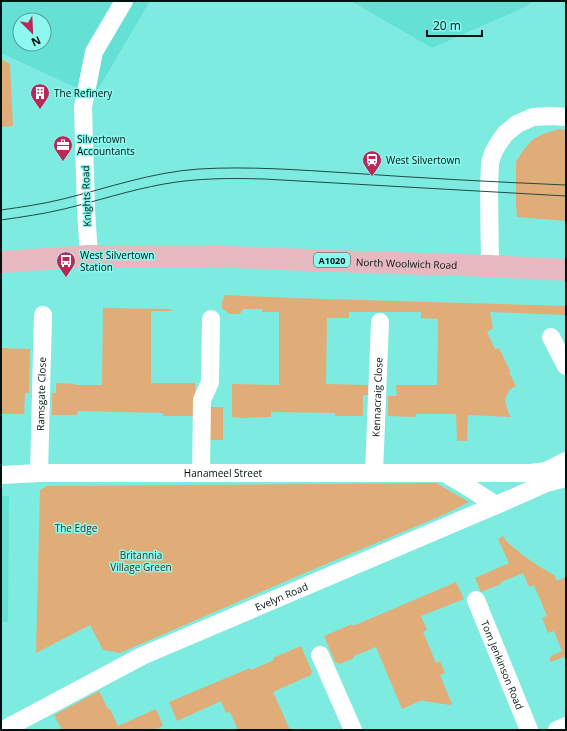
<svg xmlns="http://www.w3.org/2000/svg" width="567" height="731" font-family="'Open Sans',sans-serif">
	<rect width="100%" height="100%" fill="#7eebe0"/>
	<path fill="#64e0d5" fill-rule="evenodd" d="M1 1H150L94 96 1 53ZM20 20H44V44H20Z
		M351 1H531L527 6 432 48Z
		M1 496H9L8 622H1Z"/>
	<path fill="#e0ad78" d="M1 59 10 64 13 126 1 127Z
		M559 129 566 130V221L517 217 516 204V162L522 152 532 140 543 134Z
		M225 295 292 298 566 306V315L490 312 493 328 487 332 495 349 499 348 510 371 509 372 516 386 509 390 505 400 508 412 511 417 468 415 467 441H457L456 414H416V417L388 416V396H397L396 385H437L438 319 421 318V312H349V318H327L326 384 368 385V395H363V416H335V413L271 412V417L243 418 232 417V384L279 385V312H262V309H243L240 314H229L222 308V302Z
		M103 308 170 309 172 311H151V383H195L196 418 192 417V416H163V413L78 411 77 415H52V393H56V383L75 384 76 385H102Z
		M1 348 30 349 29 393H25L24 414H1Z
		M210 407H223V440H210Z
		M436 483 469 502 443 515 307 572 120 653 103 650 90 625 36 653 40 490 47 486Z
		M503 536 507 542 524 556 540 567 554 575 557 581 566 577V656L551 662 549 660 551 656 562 651 554 631 548 633 542 618 547 616 534 585 529 587 523 573 501 582V584L481 592 475 578 509 563 498 539Z
		M456 582 464 599 421 616 427 630 423 632 436 663 440 661 445 673 440 675 452 704 450 705 424 701 422 700 402 709 376 647 354 656V658L340 664 335 662 324 636 352 624 353 626Z
		M301 646 312 672 311 675 273 692 290 730H238L230 712 226 713 221 701 177 721 169 702 250 668 251 670 274 660 273 658 275 657Z
		M99 691 108 709H110L118 726 156 709 163 726 154 730H62L54 715Z"/>
	<g fill="none" stroke-linecap="round" stroke-linejoin="round">
		<g stroke="#fff" stroke-width="18">
			<path d="M89 256 86 210 83 107 94 52 124 1"/>
			<path d="M490 266 489 188 490 163 493 153 498 144 505 134 517 124 533 117 552 116 566 117"/>
			<path d="M551 337 566 366"/>
			<path id="s1" d="M39 473 43 315"/>
			<path d="M201 473 202 400 210 382 211 319"/>
			<path id="s2" d="M374 473 380 322"/>
			<path d="M446 474 465 485 496 505"/>
			<path id="s3" d="M1 475 39 473H531L546 471 566 461"/>
			<path id="s4" d="M476 600 529 730"/>
			<path d="M320 655 353 730"/>
			<path id="s5" d="M3 730 142 656 515 497 546 483 566 478"/>
			<path d="M557 730 566 726"/>
		</g>
		<path stroke="#e8b8c1" stroke-width="22" id="s6" d="M1 262 89 256H202L362 262 490 266 566 270"/>
		<path stroke="#204a46" stroke-width="1" d="M1 210C22 207 43 204 63 199 108 188 152 172 199 169 249 166 299 170 349 173 421 178 494 182 566 185
			M1 220C22 217 43 214 64 209 97 201 130 190 164 184 197 178 231 178 264 179L566 196"/>
	</g>
	<defs>
		<symbol id="building-pin" viewBox="-11 -11 22 30"><path d="M0 17L-7.5 6A9.5 9.5 0 1 1 7.5 6Z" fill="#b82957" stroke="#8cf8ee"/><path d="M-4-6H4V6H1V3H-1V6H-4ZM-2.5-4.3h1.7v1.8h-1.7ZM.8-4.3h1.7v1.8H.8ZM-2.5-1h1.7V.8h-1.7ZM.8-1h1.7V.8H.8Z" fill="#fff"/></symbol>
		<symbol id="office-pin" viewBox="-11 -11 22 30"><path d="M0 17L-7.5 6A9.5 9.5 0 1 1 7.5 6Z" fill="#b82957" stroke="#8cf8ee"/><path d="M-6-3h4V-5.5h4V-3h4V5H-6ZM-1-4.5V-3h2v-1.5ZM-6 0V1H6V0Z" fill="#fff"/></symbol>
		<symbol id="station-pin" viewBox="-11 -11 22 30"><path d="M0 17L-7.5 6A9.5 9.5 0 1 1 7.5 6Z" fill="#b82957" stroke="#8cf8ee"/><path d="M-3-6H3Q5-6 5-4V2Q5 4 3 4L4.5 6H3L1.5 4h-3L-3 6H-4.5L-3 4Q-5 4-5 2V-4Q-5-6-3-6ZM-3.5-4v3h7v-3ZM-3.5 1v1.5H-2V1ZM2 1v1.5H3.5V1Z" fill="#fff"/></symbol>
		<symbol id="bus-pin" viewBox="-11 -11 22 30"><path d="M0 17L-7.5 6A9.5 9.5 0 1 1 7.5 6Z" fill="#b82957" stroke="#8cf8ee"/><path d="M-5-6H5V4H4V6H2V4H-2V6H-4V4H-5ZM-3.5-4V0h7V-4ZM-3.5 1.2v1.5H-2V1.2ZM2 1.2v1.5H3.5V1.2Z" fill="#fff"/></symbol>
	</defs>
	<g fill-rule="evenodd">
		<use href="#building-pin" x="29" y="82" width="22" height="30"/>
		<use href="#office-pin" x="52" y="134" width="22" height="30"/>
		<use href="#station-pin" x="361" y="149" width="22" height="30"/>
		<use href="#bus-pin" x="55" y="250" width="22" height="30"/>
	</g>
	<g text-anchor="middle" dominant-baseline="central" stroke-width="3" stroke-linejoin="round" paint-order="stroke">
		<rect fill="#8cf8ee" stroke="#2a5753" stroke-width="1" x="314" y="253" width="36" height="14" rx="3"/>
		<g font-size="9" font-weight="bold" fill="#001210">
			<text x="332" y="260">A1020</text>
		</g>
		<g font-size="10" fill="#001210" stroke="#8cf8ee" text-anchor="start">
			<text x="54" y="93">The Refinery</text>
			<text x="77" y="139">Silvertown<tspan x="77" dy="12">Accountants</tspan></text>
			<text x="386" y="160">West Silvertown</text>
			<text x="80" y="255">West Silvertown<tspan x="80" dy="12">Station</tspan></text>
		</g>
		<g font-size="10" fill="#001210" stroke="#8cf8ee">
			<text transform="translate(86 196) rotate(-92)">Knights Road</text>
			<text stroke="none"><textPath href="#s6" startOffset="406">North Woolwich Road</textPath></text>
			<text stroke="none"><textPath href="#s1" startOffset="79">Ramsgate Close</textPath></text>
			<text stroke="none"><textPath href="#s2" startOffset="76">Kennacraig Close</textPath></text>
			<text stroke="none"><textPath href="#s3" startOffset="222">Hanameel Street</textPath></text>
			<text stroke="none"><textPath href="#s5" startOffset="309">Evelyn Road</textPath></text>
			<text stroke="none"><textPath href="#s4" startOffset="70">Tom Jenkinson Road</textPath></text>
		</g>
		<g font-size="10" fill="#493115" stroke="#8cf8ee">
			<text x="76" y="528">The Edge</text>
			<text x="141" y="555">Britannia<tspan x="141" dy="12">Village Green</tspan></text>
		</g>
	</g>
	<rect width="567" height="731" fill="none" stroke="#001210" stroke-width="4"/>
	<g transform="translate(32 32) rotate(156)"><circle r="19" fill="#8cf8ee" stroke="#549c95"/>
	<path d="M0-3L7 15L0 10L-7 15Z" fill="#b82957"/>
	<text y="-6" font-size="11" font-weight="bold" text-anchor="middle" fill="#001210">N</text>
	</g>
	<path d="M427 30v6h55v-6" fill="none" stroke="#001210" stroke-width="2"/>
	<text x="433" y="30" font-size="12" fill="#001210" stroke="#8cf8ee" stroke-width="3" paint-order="stroke">20 m</text>
</svg>
